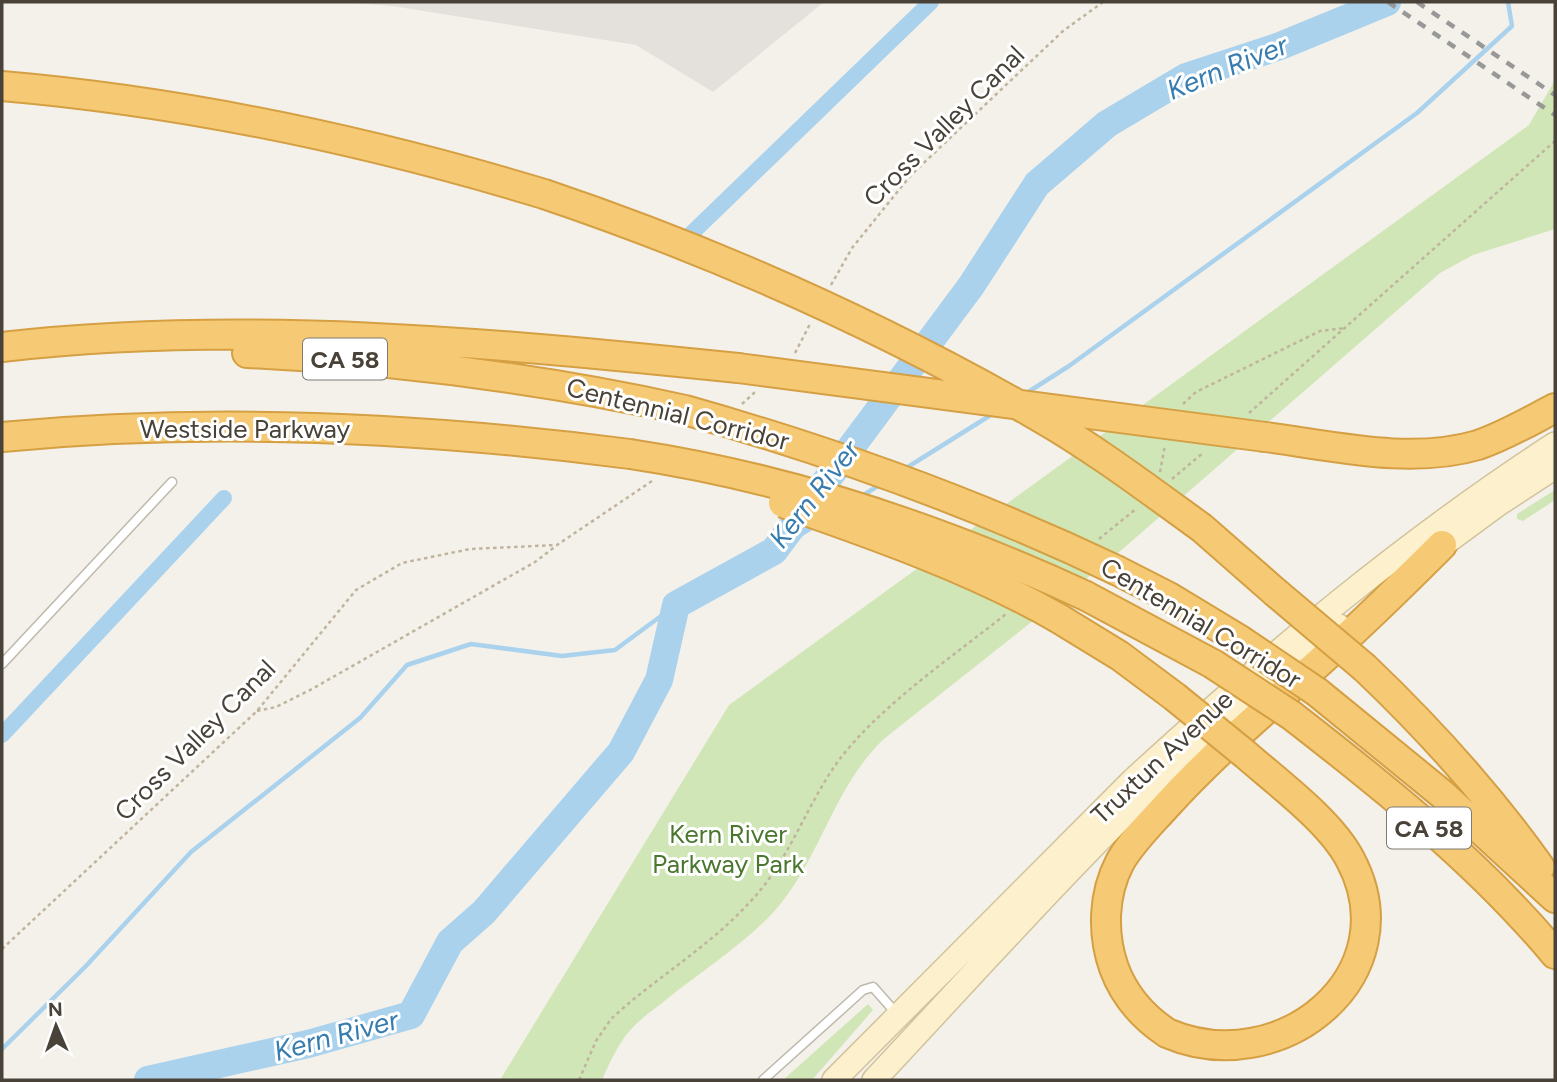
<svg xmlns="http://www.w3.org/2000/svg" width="1557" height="1082" font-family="Figtree,sans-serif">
	<rect width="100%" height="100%" fill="#f4f1ea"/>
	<path fill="#e4e0db" d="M338 2H824L713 92 636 45 392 6Z"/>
	<path fill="#d0e6b6" d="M1555 80V229L1473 255 1440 273 1110 560 885 738C835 784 821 856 778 907 750 940 702 971 667 999 652 1011 635 1022 624 1038 615 1051 608 1066 602 1080H500L729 705 1529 125Z
		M1555 490V500L1523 521 1517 519V514Z
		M868 1004 873 1010 812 1080H783Z"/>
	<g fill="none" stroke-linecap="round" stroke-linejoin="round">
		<path stroke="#aad2ed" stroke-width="4.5" d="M1025 394 1069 366 1417 113 1512 26 1508 2
			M903 470 994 413
			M862 496 881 484
			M774 551 816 525
			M2 1049 85 967 191 852 360 718 407 665 471 644 562 656 615 650 676 605"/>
		<path stroke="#aad2ed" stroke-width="16" d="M692 233 931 2
			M2 735 224 498"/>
		<path stroke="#aad2ed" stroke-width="28" d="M148 1080 308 1044 411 1015 450 942 484 912 621 752 659 680 676 605 774 551 971 286 1037 184 1107 124 1186 77 1280 46 1387 2"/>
		<defs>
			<path id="lane" d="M2 664 172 482
				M763 1080 863 990 873 987 896 1013"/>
			<path id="secondary" d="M1429 555 1497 505 1555 467
				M834 1080 1133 780C1266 658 1404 542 1555 444
				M874 1080C980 967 1083 851 1196 745 1241 703 1292 666 1339 626"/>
			<path id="highway" d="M2 86C188 102 366 140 544 194
				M2 347C246 319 494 343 738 368
				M247 353C395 360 540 378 685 410
				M2 437C211 417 422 427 630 454
				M1265 437C1334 446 1410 465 1478 445 1505 436 1530 421 1555 408
				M1202 528 1275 592
				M1118 571 1169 597 1240 640
				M1086 596 1213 664
				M1058 618 1120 656 1175 697
				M1365 668C1430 730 1488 794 1540 867
				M1317 692 1442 794 1555 898
				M1291 715C1384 787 1479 863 1555 954
				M1245 754C1278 783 1330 821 1350 859 1412 975 1280 1082 1167 1033 1143 1017 1124 995 1114 968 1102 934 1103 894 1120 862 1132 841 1151 823 1167 805 1210 758 1257 717 1305 675 1352 634 1397 590 1442 545"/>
		</defs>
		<use href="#lane" stroke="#bfb9ad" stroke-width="11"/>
		<use href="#secondary" stroke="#d1c39c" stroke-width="26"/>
		<use href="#highway" stroke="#d59f43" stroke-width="32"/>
		<path stroke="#c0b49f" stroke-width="2.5" stroke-dasharray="3.5 3.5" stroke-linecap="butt" d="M831 285 852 248 911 175 1063 31 1103 2
			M795 353 811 322
			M742 404 755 392
			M1183 404 1196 392 1320 331 1346 328
			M1249 413 1555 141
			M1160 472 1165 445
			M1172 479 1204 452
			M1099 539 1137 508
			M257 711 276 707 312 689 535 562 556 546
			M2 949 257 711 356 590 402 563 470 549 557 545 652 481
			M579 1080 596 1041 611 1019C655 978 709 947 749 903 789 862 806 805 839 760 881 705 952 657 1006 614"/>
		<use href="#lane" stroke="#fff" stroke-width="8"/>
		<use href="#secondary" stroke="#fcf0cd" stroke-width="23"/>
		<use href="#highway" stroke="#f6ca74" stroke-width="28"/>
		<path stroke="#989898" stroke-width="4.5" stroke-dasharray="9 9" stroke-linecap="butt" d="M1388 2 1555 115
			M1417 2 1555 95"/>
		<defs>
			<path id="highway-bridge" d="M544 194C716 252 879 325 1036 415 1094 448 1148 489 1202 528
				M738 368 1265 437
				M685 410C834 452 978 504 1118 571
				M630 454C789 478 941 529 1086 596
				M783 503C875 535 974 570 1058 618
				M1275 592 1365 668
				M1240 640 1317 692
				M1213 664 1291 715
				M1175 697 1245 754"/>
		</defs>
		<use href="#highway-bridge" stroke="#d59f43" stroke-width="32" stroke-linecap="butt"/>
		<use href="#highway-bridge" stroke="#f6ca74" stroke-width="28"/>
	</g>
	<g text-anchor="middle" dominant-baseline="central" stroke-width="6" stroke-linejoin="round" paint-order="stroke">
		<g fill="#fff" stroke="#7f7b74" stroke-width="2">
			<rect x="303" y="338.5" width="84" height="41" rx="5"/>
			<rect x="1387" y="807.5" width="84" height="41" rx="5"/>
		</g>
		<g font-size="24" font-weight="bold" fill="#484238">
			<text x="345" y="359">CA 58</text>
			<text x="1429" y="828">CA 58</text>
		</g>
		<g font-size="26" fill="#484238" stroke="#fff">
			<text transform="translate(944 126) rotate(-45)">Cross Valley Canal</text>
			<text transform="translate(678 414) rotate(14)">Centennial Corridor</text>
			<text x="245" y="429">Westside Parkway</text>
			<text transform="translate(1201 623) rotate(31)">Centennial Corridor</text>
			<text transform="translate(195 740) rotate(-45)">Cross Valley Canal</text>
			<text transform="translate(1162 757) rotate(-43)">Truxtun Avenue</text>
		</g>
		<g font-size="26" fill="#4a772e" stroke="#fff">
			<text x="728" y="834">Kern River<tspan x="728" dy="30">Parkway Park</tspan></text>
		</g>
		<g font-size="28" font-style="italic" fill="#377cae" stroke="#fff">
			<text transform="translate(1227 67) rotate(-22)">Kern River</text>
			<text transform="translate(814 494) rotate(-52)">Kern River</text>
			<text transform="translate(336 1035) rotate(-15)">Kern River</text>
		</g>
	</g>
	<rect width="1557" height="1082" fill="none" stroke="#484238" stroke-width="7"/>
	<g transform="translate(56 1026) rotate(358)" stroke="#ffffff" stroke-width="5" paint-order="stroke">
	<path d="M0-5L12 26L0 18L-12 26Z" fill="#484238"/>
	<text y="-10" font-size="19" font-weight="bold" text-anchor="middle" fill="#484238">N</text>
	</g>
</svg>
